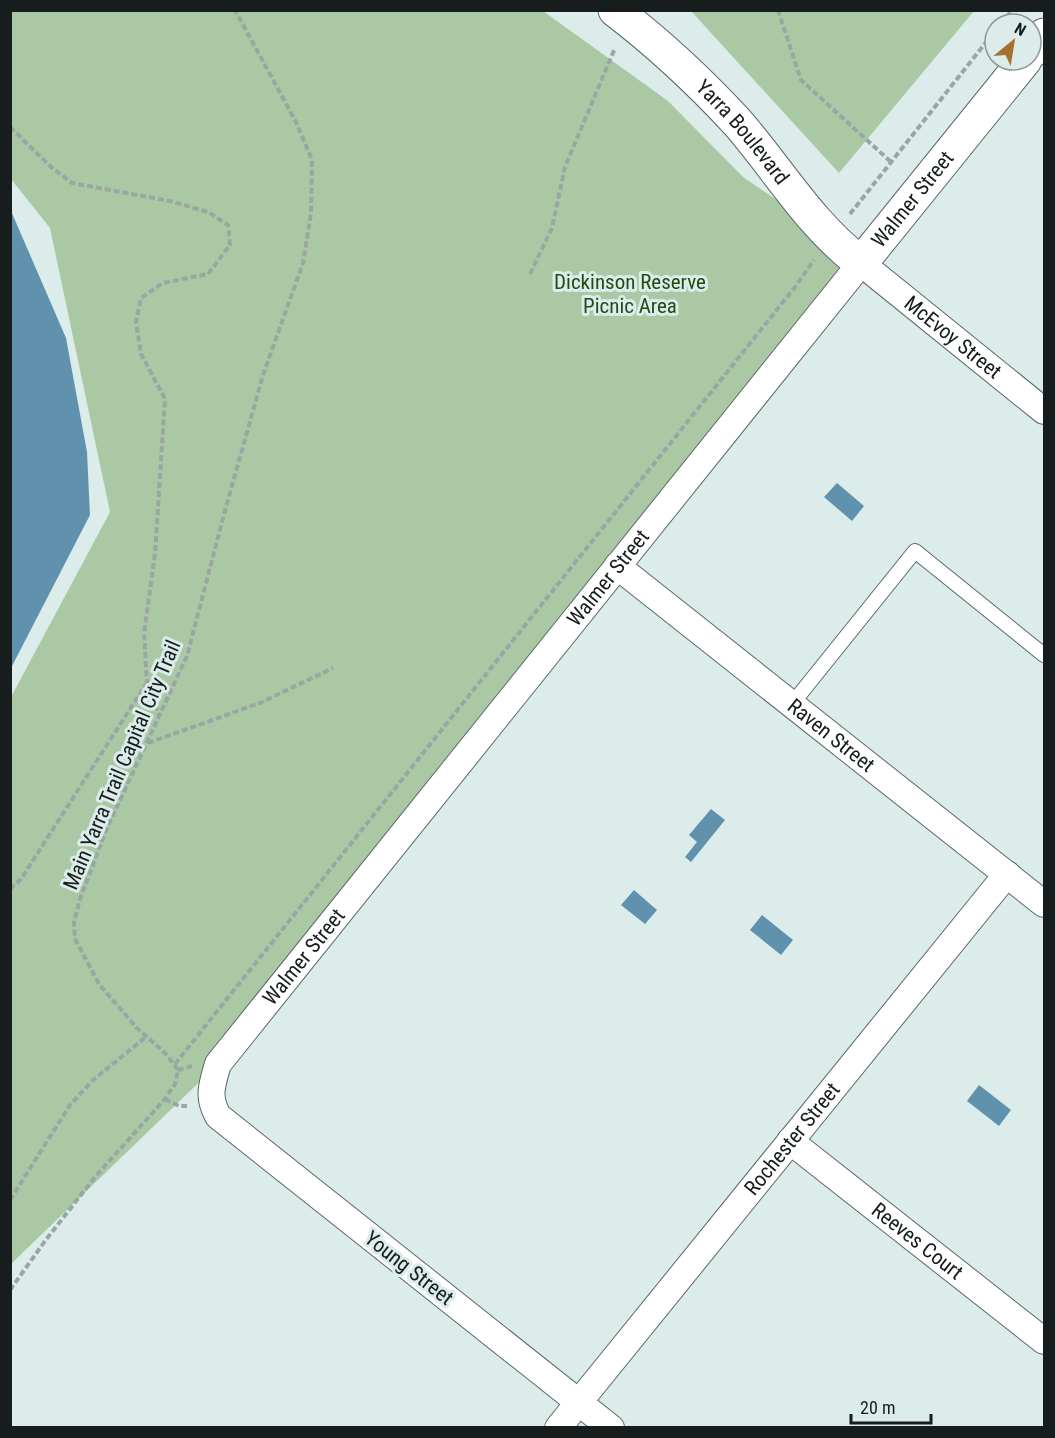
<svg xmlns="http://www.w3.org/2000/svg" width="1055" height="1438" font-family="'Roboto Condensed',sans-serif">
	<rect width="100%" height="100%" fill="#dbecea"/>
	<path fill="#aac8a4" d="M11 11H543L668 101 743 177 831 237 861 263 218 1064 11 1264V697L110 512 50 228 11 179Z
		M691 11H974L839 173Z"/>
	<path fill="#6092ae" d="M11 211 66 338 87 452 90 515 11 668Z
		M837 483 864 506 852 521 824 497Z
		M711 809 725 820 691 862 685 857 697 842 689 835Z
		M634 890 657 910 645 924 621 905Z
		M762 915 793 940 781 955 750 930Z
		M979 1085 1011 1110 999 1126 967 1101Z"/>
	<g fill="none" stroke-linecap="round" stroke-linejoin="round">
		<defs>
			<path id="service" d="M792 704 915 551 1044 655"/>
			<g id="minor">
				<path id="s1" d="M617 566 1044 904"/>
				<path id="s2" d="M790 1141 1044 1341"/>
				<path id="s3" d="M558 1428 1007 874"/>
				<path id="s4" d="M611 1428 218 1116C207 1096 212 1085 218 1064L861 263 1044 411"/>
			</g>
			<g id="tertiary">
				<path id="s5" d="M615 10C658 43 700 82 737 122 778 169 811 226 861 263L1025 60"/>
				<path d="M1031 52 1044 35"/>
			</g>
		</defs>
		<use href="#service" stroke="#5a6967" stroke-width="16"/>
		<use href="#minor" stroke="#5a6967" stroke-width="28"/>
		<use href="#tertiary" stroke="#5a6967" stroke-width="35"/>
		<path stroke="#98a6a4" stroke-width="4" stroke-dasharray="6 3" stroke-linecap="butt" d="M778 10 801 80 891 162
			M1001 24 1012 10
			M10 127 51 167 72 183 170 201 208 212 228 225 230 245 208 274 163 283 141 298 136 322 141 354 165 399 155 554 144 633 147 683 160 717
			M850 214 995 31
			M530 274 552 228 565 167 615 48
			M148 743 260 703 333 668
			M10 889 21 879 146 684
			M175 1064 795 287 814 260
			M178 1070 192 1066
			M165 1099 179 1106H187
			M10 1200 70 1105 93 1080 146 1037
			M10 1290 45 1241 95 1177 165 1099 175 1084 178 1070 166 1054 136 1027 99 984 75 939 74 922 80 899 107 828 187 656 223 518 263 375 303 263 311 213 312 160 296 122 235 10"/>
		<use href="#service" stroke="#fff" stroke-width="14"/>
		<use href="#minor" stroke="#fff" stroke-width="26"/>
		<use href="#tertiary" stroke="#fff" stroke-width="33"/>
	</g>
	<g text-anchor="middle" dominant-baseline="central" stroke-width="6" stroke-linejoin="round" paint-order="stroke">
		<g font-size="21" fill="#161d1c" stroke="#dbecea">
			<text stroke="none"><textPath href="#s5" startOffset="177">Yarra Boulevard</textPath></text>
			<text stroke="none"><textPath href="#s5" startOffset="436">Walmer Street</textPath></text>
			<text stroke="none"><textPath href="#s4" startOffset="1701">McEvoy Street</textPath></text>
			<text stroke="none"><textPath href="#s4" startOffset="1179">Walmer Street</textPath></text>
			<text stroke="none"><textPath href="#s1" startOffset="273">Raven Street</textPath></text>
			<text transform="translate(122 765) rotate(-67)">Main Yarra Trail Capital City Trail</text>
			<text stroke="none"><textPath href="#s4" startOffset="693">Walmer Street</textPath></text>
			<text stroke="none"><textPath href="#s3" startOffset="372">Rochester Street</textPath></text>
			<text stroke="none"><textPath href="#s2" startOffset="162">Reeves Court</textPath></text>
			<text transform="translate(409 1268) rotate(38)">Young Street</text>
		</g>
		<g font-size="21" fill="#204c14" stroke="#dbecea">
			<text x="630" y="282">Dickinson Reserve<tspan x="630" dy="24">Picnic Area</tspan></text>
		</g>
	</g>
	<rect width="1055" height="1438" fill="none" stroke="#161d1c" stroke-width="24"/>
	<g transform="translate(1013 42) rotate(30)"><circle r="28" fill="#dbecea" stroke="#8c9998" stroke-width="1.5"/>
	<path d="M0-4.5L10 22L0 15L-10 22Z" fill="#a7702c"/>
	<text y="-9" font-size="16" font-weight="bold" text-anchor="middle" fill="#161d1c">N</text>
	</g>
	<path d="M851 1414v9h80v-9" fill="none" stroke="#161d1c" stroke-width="3"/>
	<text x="860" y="1414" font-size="18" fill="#161d1c" stroke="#dbecea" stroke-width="4.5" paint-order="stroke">20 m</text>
</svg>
